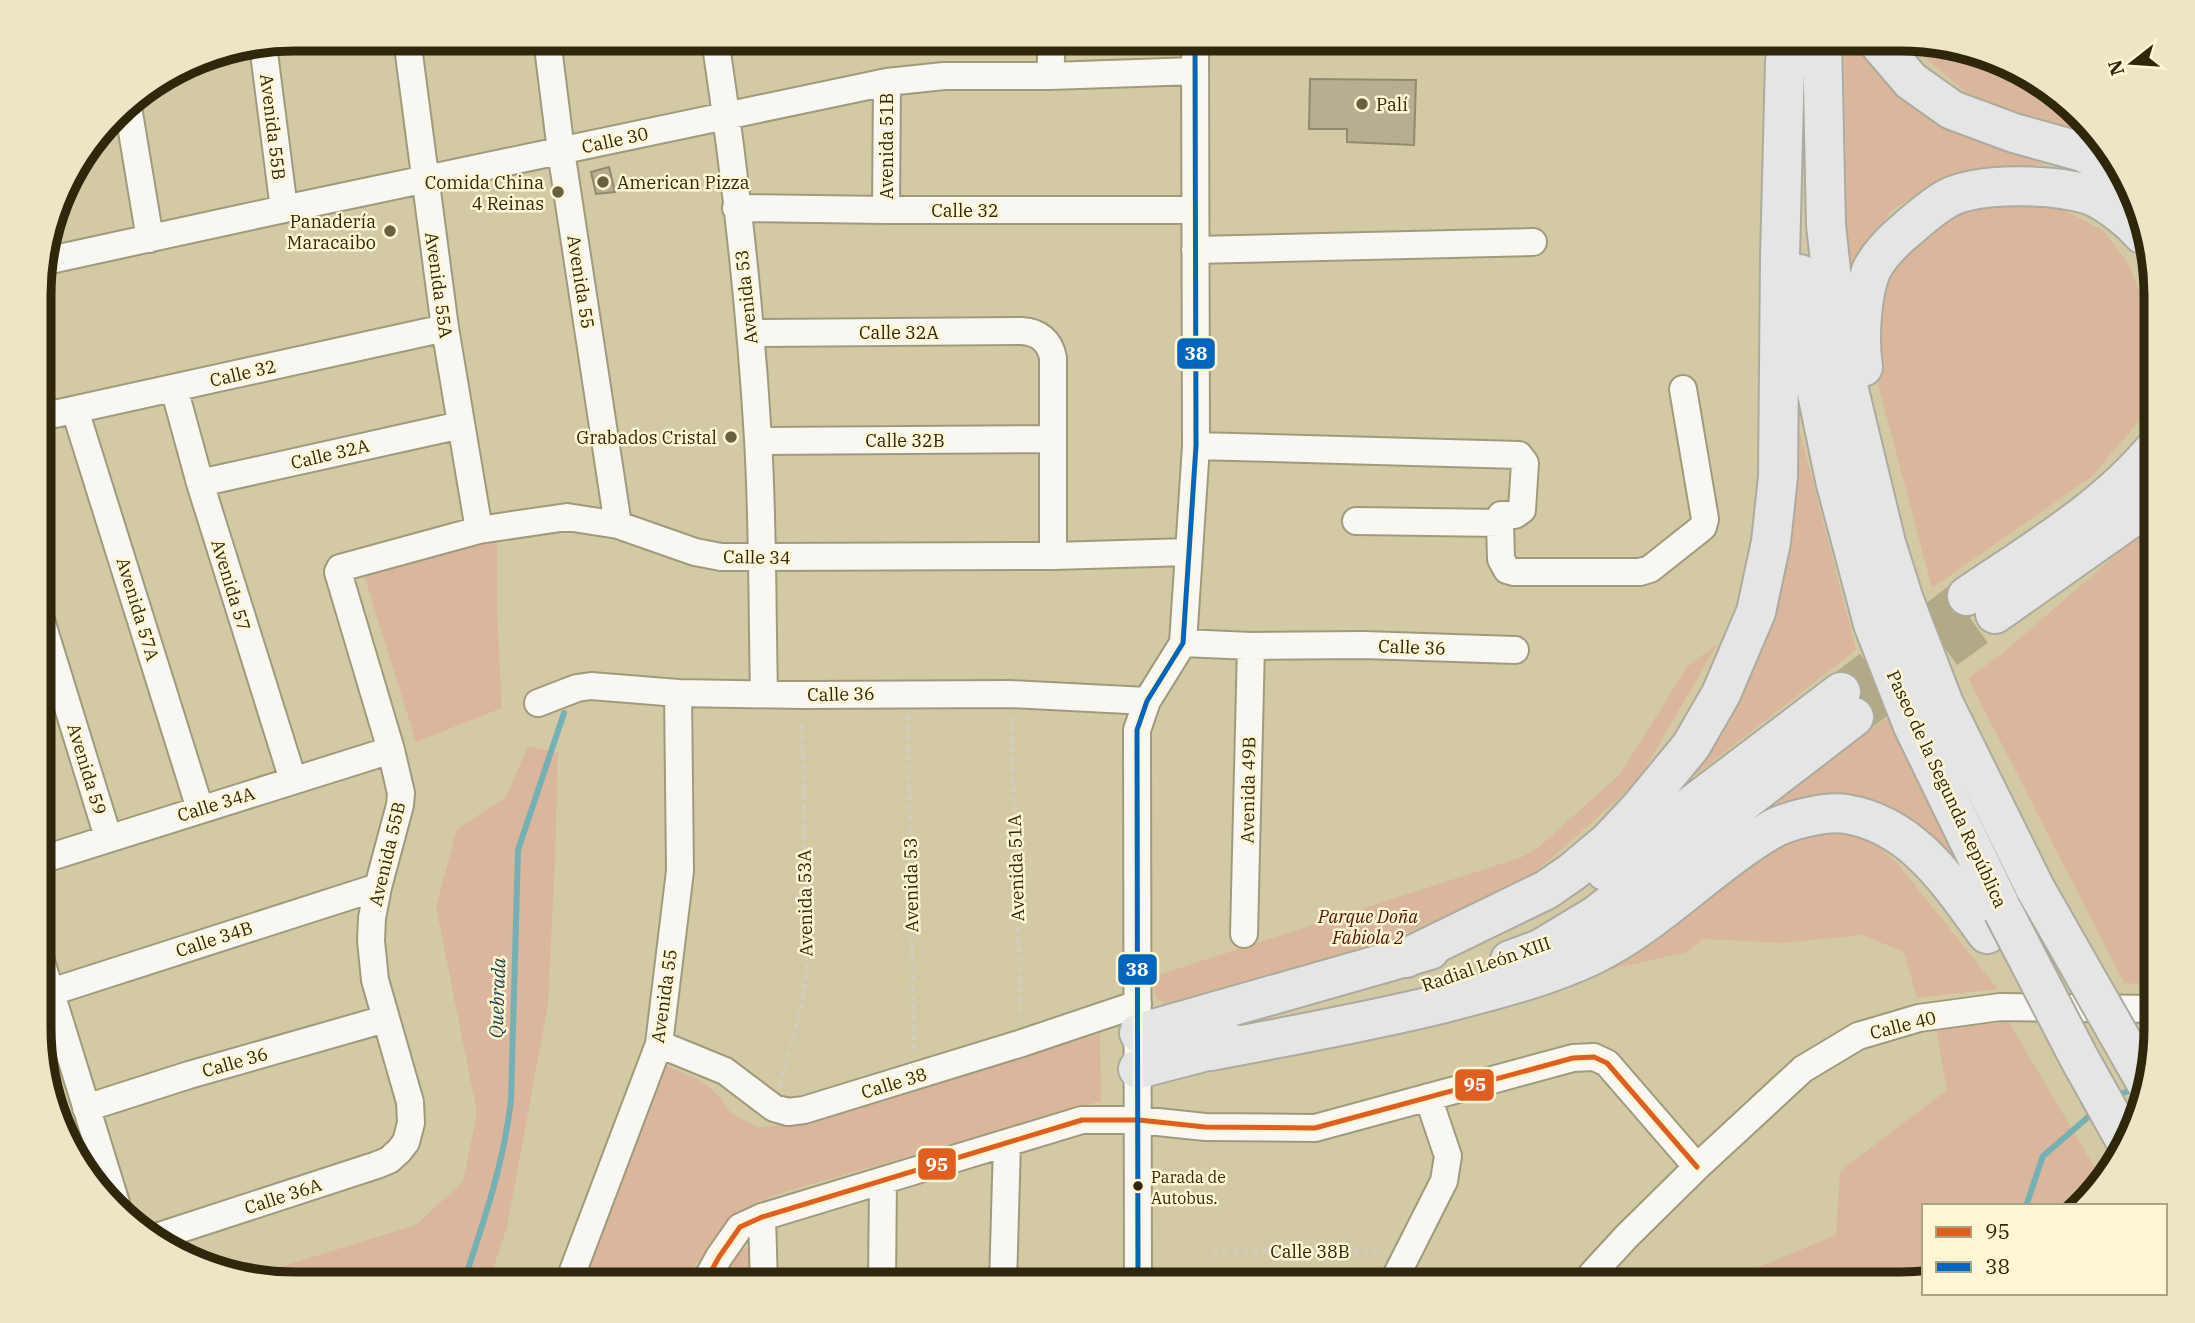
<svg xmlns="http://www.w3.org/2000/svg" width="2195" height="1323" font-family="'IBM Plex Serif',serif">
	<rect width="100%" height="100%" fill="#d3caa5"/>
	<path fill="#dab69d" d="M1844 39H1850L1913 104 1951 129 2049 164 1981 170 1932 185 1891 211 1848 276Z
		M1903 39 2029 73 2105 149 1974 99Z
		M2023 199 2062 209 2104 231 2129 265 2152 323 2155 369 2146 413 2091 477 1932 588 1878 384 1873 329 1883 285 1909 247 1940 222 1968 208Z
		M1791 397 1856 650 1649 811 1736 696Z
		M2156 520V985L2124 983 1968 678 2003 653Z
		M497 539V615L502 708 416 742 362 569Z
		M1718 643 1637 782 1528 879 1402 935 1181 1003 1165 1004 1156 997 1152 977 1522 857 1540 846 1620 774 1687 667Z
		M1889 717 1985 913 1854 797C1816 788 1779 803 1743 815Z
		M528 746 558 753 555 860 548 1004 507 1227 488 1284H295L257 1274 416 1225 463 1181 477 1113 436 907 457 829 506 797Z
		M1841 825 1868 837 1898 864 1998 989 1917 998 1904 952 1862 935 1783 943 1703 939 1687 952 1594 973 1797 834Z
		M2009 1022 2101 1178 2073 1206H1924V1282L1916 1284H1717L1836 1235 1840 1171 1947 1090 1936 1029Z
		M1100 1034 1101 1101 774 1195 740 1214 704 1254 681 1284H578L667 1066 700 1080 717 1094 731 1113 757 1127 776 1126Z
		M757 1241V1284H714L731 1257Z"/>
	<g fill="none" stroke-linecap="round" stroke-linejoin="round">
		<path stroke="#74b0b4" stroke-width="6" d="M2113 1097 2136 1088
			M2026 1206 2043 1156 2094 1112
			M463 1284C483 1224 504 1163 511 1100L518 850 564 713"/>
	</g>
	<path fill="#b6ae91" stroke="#928a6d" stroke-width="2" d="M1310 79 1416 80 1414 145 1347 142V129H1309Z
		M609 167 615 192 596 194 591 172Z"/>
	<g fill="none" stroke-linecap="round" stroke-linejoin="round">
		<path stroke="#b2a986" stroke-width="38" stroke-dasharray="38 19" stroke-linecap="butt" d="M1841 692 1967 596
			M1854 717 1995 614"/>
		<defs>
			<path id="minor" d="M407 39 445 328 479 530
				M547 39 561 151 618 525
				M715 39C735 171 750 305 758 439 763 523 762 608 764 693
				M263 45 284 209
				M1050 76 1052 39
				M127 101 150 239
				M736 208 886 210H1195
				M886 210 887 82
				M1195 250 1533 242
				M41 262 284 209 887 82 944 76H1050L1195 71
				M750 333 1022 331C1039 332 1050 341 1053 358V556
				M174 388 200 483 293 780
				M75 410 200 809
				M41 417 445 328
				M758 441 1053 439
				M1196 446 1519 455 1525 463 1522 510 1515 515H1501L1500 523 1356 521
				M200 483 461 425
				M1500 523 1501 559 1507 570 1514 572H1640L1650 569 1703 527 1705 519 1683 389
				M41 620 108 837
				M1183 643 1251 646 1363 645 1515 650
				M538 703 577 688 591 686 678 693 801 695 1010 694 1147 701
				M41 860 391 750
				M1244 934 1251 646
				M41 961 116 1203
				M51 992 378 887
				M659 1044 725 1071 774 1108 788 1112 804 1110 1022 1043 1138 1004
				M86 1108 189 1075 385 1019
				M762 1217 764 1284
				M153 1238 377 1165 389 1160 399 1151 406 1142 411 1123 410 1102 375 980 371 941 372 918 378 887 400 805 401 793 391 750 338 572 340 568 479 530 567 517 618 525 695 552 721 557 1053 556 1188 552
				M568 1284 659 1044 680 871 678 693
				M704 1284 719 1257 740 1227 762 1217 1082 1120H1139L1205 1127 1315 1128 1573 1058 1594 1057 1607 1063 1697 1167
				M882 1284 883 1181
				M1003 1284 1007 1143
				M1138 1284 1137 730 1147 701 1183 643 1196 446 1195 39
				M1392 1284 1444 1181 1448 1156 1428 1097
				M1586 1284 1592 1274 1626 1237 1697 1167 1803 1069 1858 1036 1919 1018 2000 1007 2156 1009"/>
			<path id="highway" d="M1822 39 1826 225 1840 353 1886 543 1904 600 1944 704 2035 888
				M1875 39 1911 81 1952 110 2014 133 2082 152 2124 173
				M1800 274 1812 369 1835 480 1873 624 1913 726 2003 911
				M1863 367C1859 341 1861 296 1871 271 1878 256 1893 241 1906 230 1919 219 1933 206 1948 198 1979 182 2053 184 2086 194 2104 199 2130 220 2142 234
				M1967 596C2033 551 2105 509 2156 447
				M1995 614 2134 516 2156 498
				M1605 871 1841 692
				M1406 958 1546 890 1572 872 1609 841 1640 808 1691 746 1721 694 1756 612 1771 542 1778 477 1780 257 1785 61
				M1510 960 1540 949 1595 916 1854 717
				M1139 1033 1430 950
				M1211 1051C1289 1036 1367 1022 1445 1003 1494 990 1544 978 1591 956 1657 924 1707 868 1769 831 1787 820 1826 811 1846 814 1914 825 1950 884 1987 934
				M1138 1069 1234 1044"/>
		</defs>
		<use href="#minor" stroke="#a09a7c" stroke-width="30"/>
		<use href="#highway" stroke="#adaa9e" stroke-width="42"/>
		<path stroke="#d0cdc1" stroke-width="3.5" stroke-dasharray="5 5" stroke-linecap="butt" d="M908 715 914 1054
			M1011 717 1021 1020
			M780 1086 802 1003 807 968 802 719
			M1213 1251H1382"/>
		<use href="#minor" stroke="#f8f7f2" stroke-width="26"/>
		<use href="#highway" stroke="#e6e5e6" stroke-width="38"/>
		<defs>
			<path id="highway-bridge" d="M2035 888 2145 1081
				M2003 911 2078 1056 2126 1142"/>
		</defs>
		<use href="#highway-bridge" stroke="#adaa9e" stroke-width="42" stroke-linecap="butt"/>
		<use href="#highway-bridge" stroke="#e6e5e6" stroke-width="38"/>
		<defs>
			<path id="bus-1" d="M704 1284 719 1257 740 1227 762 1217 1082 1120H1139L1205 1127 1315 1128 1573 1058 1594 1057 1607 1063 1697 1167"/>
			<path id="bus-2" d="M1138 1284 1137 730 1147 701 1183 643 1196 446 1195 39"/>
		</defs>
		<use href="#bus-1" stroke="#fff6d5" stroke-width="10"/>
		<use href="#bus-2" stroke="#fff6d5" stroke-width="10"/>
		<use href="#bus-1" stroke="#de5f20" stroke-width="5"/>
		<use href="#bus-2" stroke="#0065bd" stroke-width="5"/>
	</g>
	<g fill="#686041" stroke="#fff6d5" stroke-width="2.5">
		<circle cx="1362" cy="104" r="7"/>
		<circle cx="603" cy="182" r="7"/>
		<circle cx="558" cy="192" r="7"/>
		<circle cx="390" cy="231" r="7"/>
		<circle cx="731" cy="437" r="7"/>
	</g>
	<circle fill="#2e270b" stroke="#fff6d5" stroke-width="2.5" cx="1138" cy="1186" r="6"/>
	<g text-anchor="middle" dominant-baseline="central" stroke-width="5" stroke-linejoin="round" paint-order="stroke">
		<g font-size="16" fill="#2e270b" stroke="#fff6d5" text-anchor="start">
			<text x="1151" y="1177">Parada de<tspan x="1151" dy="21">Autobus.</tspan></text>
		</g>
		<g font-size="18" fill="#2e270b" stroke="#fff6d5" text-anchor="end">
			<text x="1376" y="104" text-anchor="start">Palí</text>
			<text x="544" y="182">Comida China<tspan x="544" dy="21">4 Reinas</tspan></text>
			<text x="617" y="182" text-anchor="start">American Pizza</text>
			<text x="376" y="221">Panadería<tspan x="376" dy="21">Maracaibo</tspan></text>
			<text x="717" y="437">Grabados Cristal</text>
		</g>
		<g font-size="18" fill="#2e270b" stroke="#fff6d5">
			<text transform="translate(273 127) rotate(83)">Avenida 55B</text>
			<text transform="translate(615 140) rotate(-12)">Calle 30</text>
			<text transform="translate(886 146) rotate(-90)">Avenida 51B</text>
			<text x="965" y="210">Calle 32</text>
			<text transform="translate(581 282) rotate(81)">Avenida 55</text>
			<text transform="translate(439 285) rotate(82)">Avenida 55A</text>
			<text transform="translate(746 297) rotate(-96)">Avenida 53</text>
			<text x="899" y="332">Calle 32A</text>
			<text transform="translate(243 373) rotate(-13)">Calle 32</text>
			<text x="905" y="440">Calle 32B</text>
			<text transform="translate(330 454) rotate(-13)">Calle 32A</text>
			<text transform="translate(757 557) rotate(1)">Calle 34</text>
			<text transform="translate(231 585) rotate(73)">Avenida 57</text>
			<text transform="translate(138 609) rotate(73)">Avenida 57A</text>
			<text transform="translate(1412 647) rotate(2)">Calle 36</text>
			<text transform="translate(841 694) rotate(-1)">Calle 36</text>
			<text transform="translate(87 769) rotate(73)">Avenida 59</text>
			<text transform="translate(1947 789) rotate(65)">Paseo de la Segunda República</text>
			<text transform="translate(1248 790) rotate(-89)">Avenida 49B</text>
			<text transform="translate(216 804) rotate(-17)">Calle 34A</text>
			<text transform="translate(387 854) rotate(-77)">Avenida 55B</text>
			<text transform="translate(1016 868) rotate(-92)">Avenida 51A</text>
			<text transform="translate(911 885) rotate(-91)">Avenida 53</text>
			<text transform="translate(805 903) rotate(-91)">Avenida 53A</text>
			<text transform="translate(214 939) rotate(-18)">Calle 34B</text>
			<text transform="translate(1486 964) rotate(-19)">Radial León XIII</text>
			<text transform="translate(664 996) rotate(-82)">Avenida 55</text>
			<text transform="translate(1903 1025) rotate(-14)">Calle 40</text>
			<text transform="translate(235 1062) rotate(-16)">Calle 36</text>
			<text transform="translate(894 1083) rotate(-17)">Calle 38</text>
			<text transform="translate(283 1196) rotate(-18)">Calle 36A</text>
			<text x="1310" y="1251">Calle 38B</text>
		</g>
		<g font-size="18" font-style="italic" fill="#501102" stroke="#fff6d5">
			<text x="1368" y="916">Parque Doña<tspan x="1368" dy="21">Fabiola 2</tspan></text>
		</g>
		<g font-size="19" font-style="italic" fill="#1d4650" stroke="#fff6d5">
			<text transform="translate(497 998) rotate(-88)">Quebrada</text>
		</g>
	</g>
	<path d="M0 0H2195V1323H0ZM295 51H1900A244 244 0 0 1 2144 295V1028A244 244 0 0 1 1900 1272H295A244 244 0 0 1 51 1028V295A244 244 0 0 1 295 51Z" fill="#eee5c5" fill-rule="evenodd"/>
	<path fill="none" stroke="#2e270b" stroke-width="9" d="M295 51H1900A244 244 0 0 1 2144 295V1028A244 244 0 0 1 1900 1272H295A244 244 0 0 1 51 1028V295A244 244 0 0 1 295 51Z"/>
	<g stroke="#fff6d5" stroke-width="2.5">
		<rect x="1176" y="337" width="40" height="33" rx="7" fill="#0065bd"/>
		<rect x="1117" y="953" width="41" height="33" rx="7" fill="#0065bd"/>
		<rect x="1454" y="1068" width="41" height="34" rx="7" fill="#de5f20"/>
		<rect x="917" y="1147" width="40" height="34" rx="7" fill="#de5f20"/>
	</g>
	<g font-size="19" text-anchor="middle" font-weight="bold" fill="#fff">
		<text x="1196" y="360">38</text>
		<text x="1137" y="976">38</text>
		<text x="1475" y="1091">95</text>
		<text x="937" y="1171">95</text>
	</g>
	<rect x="1922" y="1204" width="245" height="91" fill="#fff6d5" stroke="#aba384" stroke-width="2"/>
	<rect x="1936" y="1227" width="35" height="10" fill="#de5f20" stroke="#aba384" stroke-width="2"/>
	<text x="1985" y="1239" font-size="21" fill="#2e270b">95</text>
	<rect x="1936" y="1262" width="35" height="10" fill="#0065bd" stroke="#aba384" stroke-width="2"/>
	<text x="1985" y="1274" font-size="21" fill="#2e270b">38</text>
	<g transform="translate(2132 63) rotate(253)" stroke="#fff6d5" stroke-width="5" paint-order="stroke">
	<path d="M0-5L12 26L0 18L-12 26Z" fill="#2e270b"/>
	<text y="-10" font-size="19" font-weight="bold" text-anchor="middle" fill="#2e270b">N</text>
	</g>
</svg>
